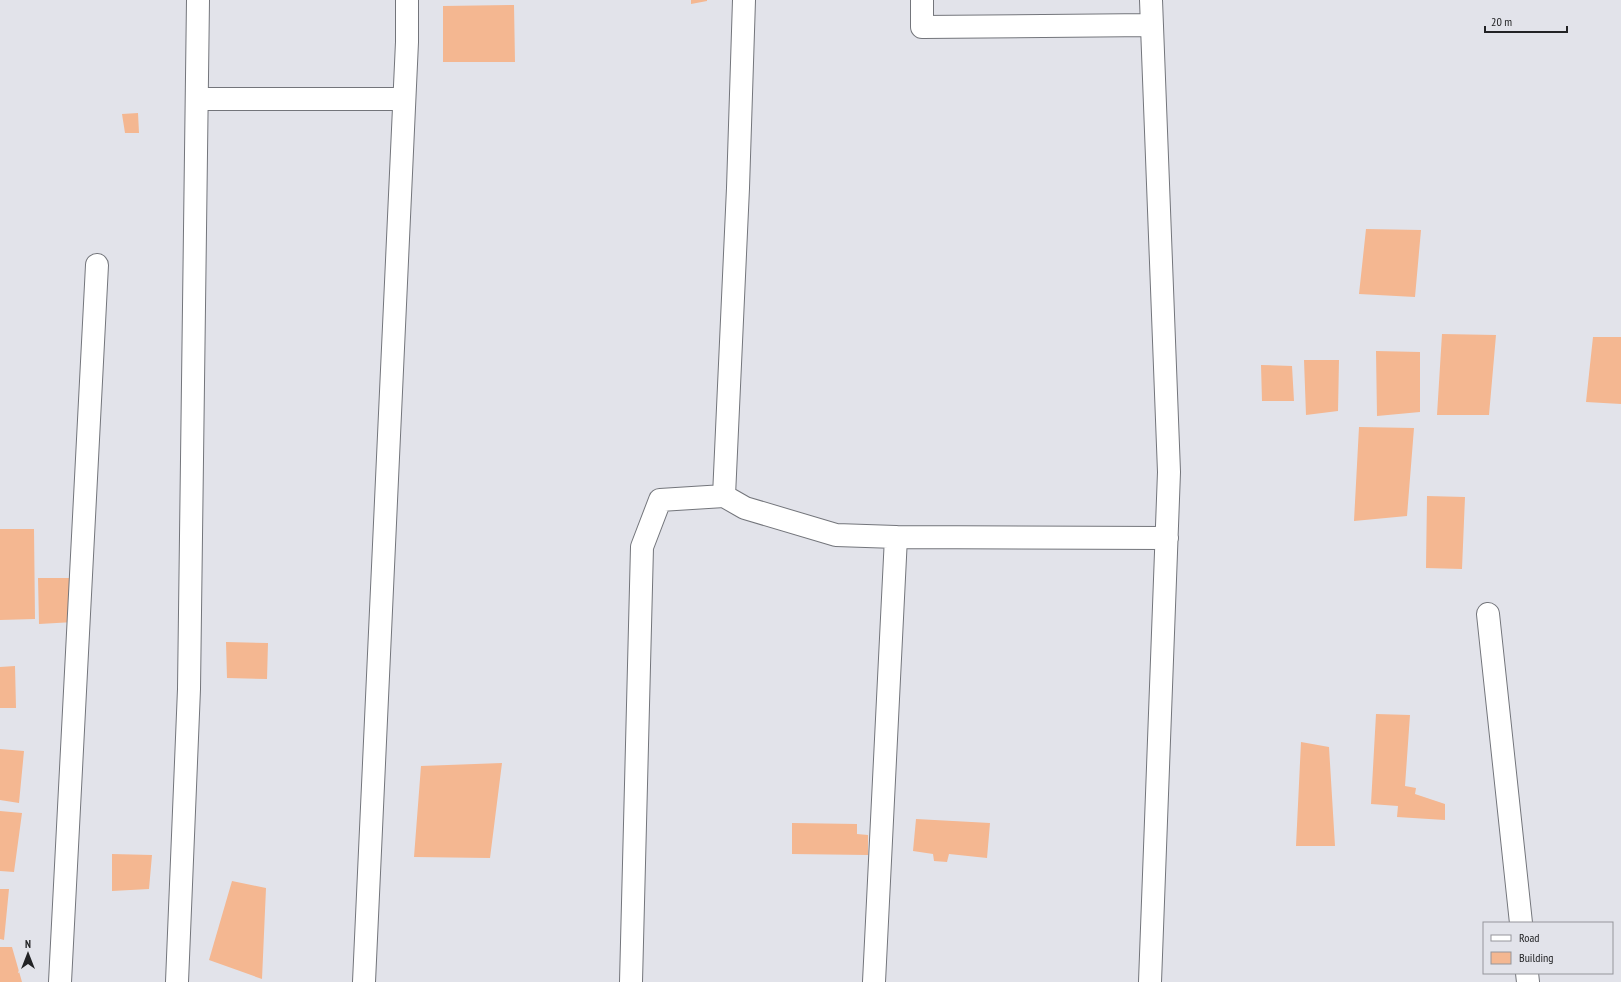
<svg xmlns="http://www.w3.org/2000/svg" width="1621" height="982" font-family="'PT Sans Narrow',sans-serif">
	<rect width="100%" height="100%" fill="#e2e3ea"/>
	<path fill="#f4b791" d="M691 0H707V1L691 4Z
		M514 5 515 62H443V6Z
		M138 113 139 133H125L122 114Z
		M1366 229 1421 230 1415 297 1359 294Z
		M1442 334 1496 335 1489 415H1437Z
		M1593 337H1621V404L1586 402Z
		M1376 351 1420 352V412L1377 416Z
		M1304 360H1339L1338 411 1306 415Z
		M1261 365 1292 366 1294 401H1262Z
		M1359 427 1414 428 1407 516 1354 521Z
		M1427 496 1465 497 1462 569 1426 568Z
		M0 529H34L35 619 0 620Z
		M38 578H76L74 622 39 624Z
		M226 642 268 643 267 679 227 678Z
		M15 666 16 708H0V667Z
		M1376 714 1410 715 1405 786 1416 788 1415 794 1445 804V820L1397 817 1398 806 1371 804Z
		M1301 742 1329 747 1335 846H1296Z
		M0 749 24 751 19 803 0 800Z
		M502 763 490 858 414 857 421 766Z
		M0 811 22 813 14 872 0 871Z
		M916 819 990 823 987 858 949 854 947 862 934 861 933 854 913 851Z
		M792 823 857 824V834L868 835V855L792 854Z
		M112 854 152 855 149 889 112 891Z
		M232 881 266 888 262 979 209 960Z
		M0 889H9L4 940 0 939Z
		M0 947H12L22 982H0Z"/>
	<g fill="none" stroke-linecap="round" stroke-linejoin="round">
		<defs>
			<path id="minor" d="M922 0V27L1152 25
				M197 99H404
				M724 496 738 188 744 0
				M1488 614 1521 923
				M1527 973 1528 982
				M60 982 97 265
				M177 982 189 689 198 0
				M364 982 407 42V0
				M631 982 642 547 660 500 724 496 745 508 836 535 896 537 1167 538
				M874 982 896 537
				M1150 982 1169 472 1151 0"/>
		</defs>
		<use href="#minor" stroke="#73757b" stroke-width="24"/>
		<use href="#minor" stroke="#fff" stroke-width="22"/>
	</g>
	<rect x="1483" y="922" width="130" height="52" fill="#e2e3ea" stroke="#95969b"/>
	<rect x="1491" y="935" width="20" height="6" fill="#ffffff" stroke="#95969b"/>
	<text x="1519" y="942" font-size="12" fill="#222325">Road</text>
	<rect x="1491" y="952" width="20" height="12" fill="#f4b791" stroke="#95969b"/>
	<text x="1519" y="962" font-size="12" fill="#222325">Building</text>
	<g transform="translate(28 954)" stroke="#e2e3ea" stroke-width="3" paint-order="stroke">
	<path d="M0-3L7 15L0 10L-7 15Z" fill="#222325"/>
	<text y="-6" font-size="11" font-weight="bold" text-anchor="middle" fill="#222325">N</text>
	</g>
	<path d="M1485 26v6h82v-6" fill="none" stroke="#222325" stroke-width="2"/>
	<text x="1491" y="26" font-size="12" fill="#222325" stroke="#e2e3ea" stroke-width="3" paint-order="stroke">20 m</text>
</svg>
